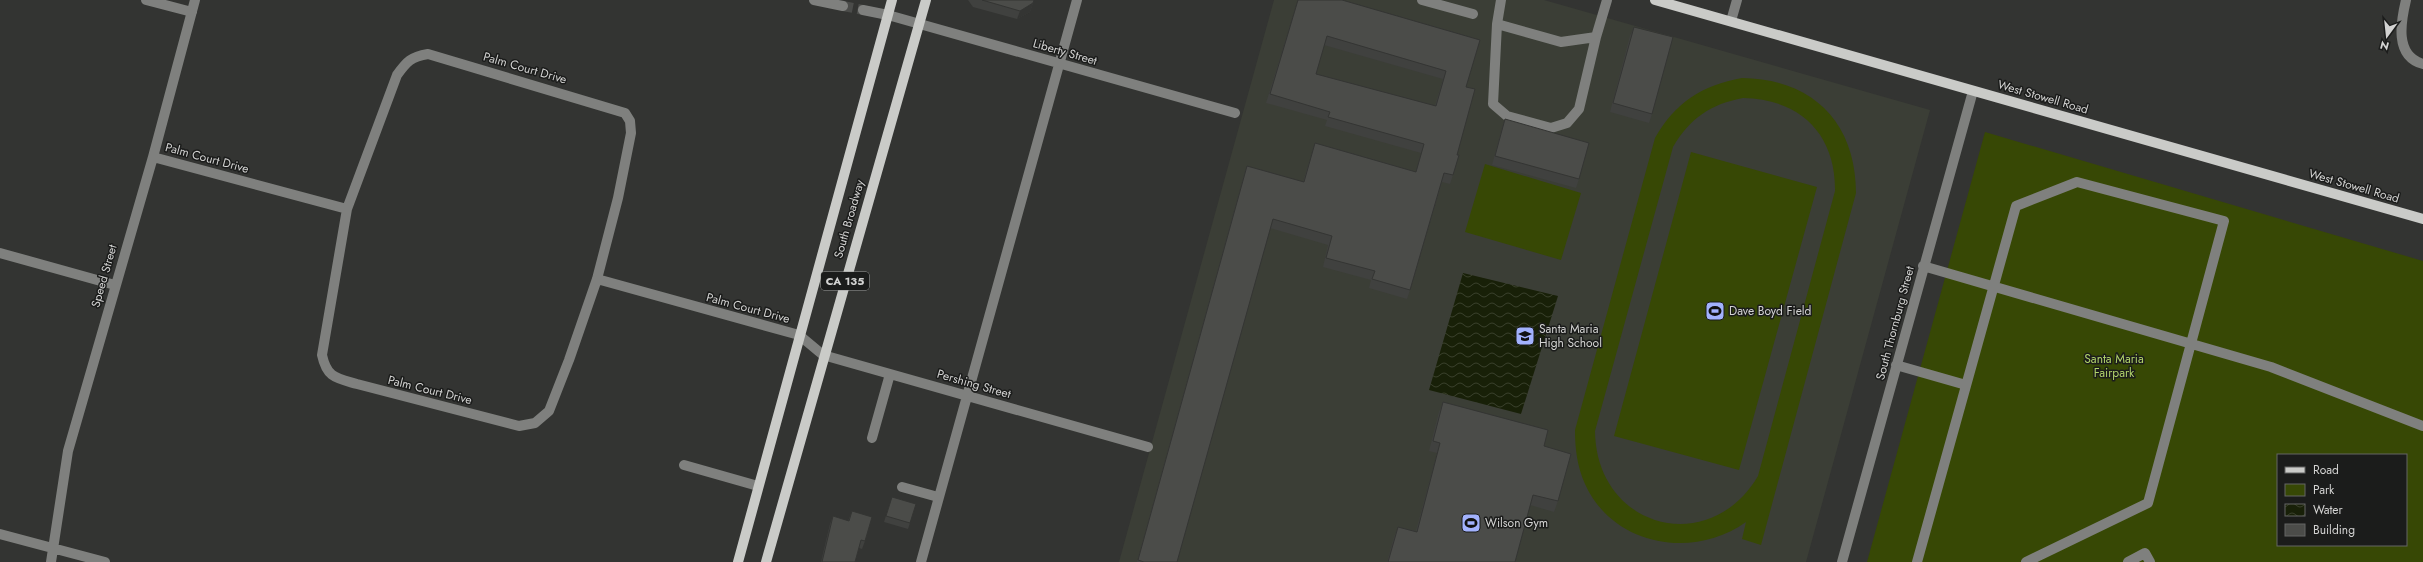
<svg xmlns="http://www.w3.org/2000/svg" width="2423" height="562" font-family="Jost,sans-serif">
	<defs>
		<pattern id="water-waves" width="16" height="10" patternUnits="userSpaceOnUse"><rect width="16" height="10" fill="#182008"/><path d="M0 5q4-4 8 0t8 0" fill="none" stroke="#39402b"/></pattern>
	</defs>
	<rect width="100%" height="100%" fill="#333432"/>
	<path fill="#3b3e36" d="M1274 0H1544L1930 110 1806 562H1119Z"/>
	<path fill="#374805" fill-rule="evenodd" d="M1742 78C1812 79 1856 122 1856 193L1761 545 1742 539 1746 522C1693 560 1613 546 1585 484 1577 466 1575 448 1575 430L1655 138C1675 103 1702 85 1742 78ZM1743 98C1800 99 1836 134 1835 191L1758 476C1709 559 1596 528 1595 431L1673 147C1690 118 1711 104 1743 98Z
		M1985 132 2423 261V562H1867ZM2278 455H2406V545H2278Z
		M1691 152 1817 187 1739 470 1614 436Z
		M1485 164 1581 193 1561 260 1465 232Z"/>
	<path fill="url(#water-waves)" d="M1463 273 1558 296 1521 414 1429 390Z"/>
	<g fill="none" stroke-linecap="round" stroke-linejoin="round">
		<path stroke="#4b4c4a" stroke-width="10" stroke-dasharray="10 5" stroke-linecap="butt" d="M843 6 863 10"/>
		<path stroke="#7f807e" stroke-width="10" d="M146 0 192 12
			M814 0 843 6
			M1422 0 1473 14
			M1501 0 1497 24 1561 42 1596 37 1607 0
			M2406 0C2401 21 2394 56 2423 64
			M863 10 888 15 1235 113
			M1731 21 1737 0
			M1497 24 1493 104 1507 116 1551 128 1567 123 1579 109 1596 37
			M428 54 625 113 630 121 631 133 618 198 597 279 569 360 549 411 535 423 519 426 357 384C336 378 327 378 322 355L347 209 397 75C407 61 411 57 428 54Z
			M153 157 347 209
			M0 253 115 285
			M1923 266 2271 367 2423 426
			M597 279 799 335 823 355 1148 447
			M1896 365 1966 385
			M872 438 890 374
			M684 465 758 486
			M902 487 938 497
			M0 534 105 562
			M51 562 68 451 153 157 195 0
			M921 562 1077 0
			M1842 562 1973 91
			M1917 562 2016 206 2077 182 2224 221 2148 503 2026 562
			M2128 562 2145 553 2150 562"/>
		<path stroke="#cacbc8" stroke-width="10" d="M1655 0 2423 219
			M738 562 892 0
			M766 562 926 0"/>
	</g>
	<path fill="#40413f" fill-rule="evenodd" d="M968 0H1034L1030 12 1017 19 973 7Z
		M1298 0H1342L1480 40 1466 87 1457 155 1453 175 1450 184 1442 182 1410 290 1407 299 1369 288 1371 280 1323 267 1328 245 1270 228 1177 562H1137L1244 175 1247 166 1303 182 1315 143 1416 172 1421 153 1325 126 1327 120 1266 103ZM1324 45 1443 79 1435 106 1316 74Z
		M1634 27 1652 114 1649 123 1610 112 1630 36Z
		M1505 119 1579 179 1576 188 1492 165 1502 128Z
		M1443 402 1544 446 1558 501 1554 512 1530 505 1515 562H1387L1394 537 1398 527 1416 531 1437 453 1429 451 1439 412Z
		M892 497 910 523 908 529 884 522Z
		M852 511 865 541 862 549 859 548 855 562H821L830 524 833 516 848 521Z"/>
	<path fill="#343533" d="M1033 3 1030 12 1017 19 1020 11Z"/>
	<path fill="#4b4c49" stroke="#343533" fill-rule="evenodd" d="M982 0H1034L1033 3 1020 11Z
		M1298 0H1342L1480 40 1466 87 1475 89 1457 155H1459L1453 175 1444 173 1410 290 1372 279 1375 271 1326 258 1332 236 1273 219 1177 562H1144L1138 560 1247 166 1304 182 1315 143 1416 172 1424 144 1328 117 1330 112 1270 94ZM1327 36 1446 71 1436 106 1316 74Z
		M1634 27 1673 37 1652 114 1613 103Z
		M1505 119 1589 143 1579 179 1495 156Z
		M1443 402 1548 430 1544 446 1571 454 1558 501 1533 495 1515 562H1388L1398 527 1417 532 1440 443 1433 441Z
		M892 497 916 504 910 523 886 516Z
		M852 511 872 517 865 541 861 540 855 562H822L833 516 849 521Z"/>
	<defs>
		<symbol id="stadium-square" viewBox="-11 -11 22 22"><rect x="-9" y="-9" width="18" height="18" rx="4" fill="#a2b2fd" stroke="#1b1c1b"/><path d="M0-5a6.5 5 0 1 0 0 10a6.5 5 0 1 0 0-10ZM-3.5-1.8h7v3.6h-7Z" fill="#111"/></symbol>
		<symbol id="school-square" viewBox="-11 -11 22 22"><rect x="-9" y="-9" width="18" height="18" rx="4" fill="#a2b2fd" stroke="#1b1c1b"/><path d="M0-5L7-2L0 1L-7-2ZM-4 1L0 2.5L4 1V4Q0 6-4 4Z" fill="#111"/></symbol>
	</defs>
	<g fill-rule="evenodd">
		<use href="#stadium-square" x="1704" y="300" width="22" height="22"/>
		<use href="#school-square" x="1514" y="325" width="22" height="22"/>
		<use href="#stadium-square" x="1460" y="512" width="22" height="22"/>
	</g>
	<g text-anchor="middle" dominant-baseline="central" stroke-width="3" stroke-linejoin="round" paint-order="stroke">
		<rect fill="#1b1c1b" stroke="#9c9c9b" stroke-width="1" x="821" y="272" width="48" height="18" rx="3"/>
		<g font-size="11" font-weight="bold" fill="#d3d3d2">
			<text x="845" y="281">CA 135</text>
		</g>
		<g font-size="12" fill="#d3d3d2" stroke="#1b1c1b">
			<text transform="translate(1065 52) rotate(16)">Liberty Street</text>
			<text transform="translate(525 68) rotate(16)">Palm Court Drive</text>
			<text transform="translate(2043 97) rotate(16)">West Stowell Road</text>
			<text transform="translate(207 158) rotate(15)">Palm Court Drive</text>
			<text transform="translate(2354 186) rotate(16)">West Stowell Road</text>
			<text transform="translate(849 219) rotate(-74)">South Broadway</text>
			<text transform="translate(104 276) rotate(-74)">Speed Street</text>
			<text transform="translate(748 308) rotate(15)">Palm Court Drive</text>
			<text transform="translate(1895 323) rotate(-75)">South Thornburg Street</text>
			<text transform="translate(974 384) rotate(16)">Pershing Street</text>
			<text transform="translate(430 390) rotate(14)">Palm Court Drive</text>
		</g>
		<g font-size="12" fill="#d3d3d2" stroke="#1b1c1b" text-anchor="start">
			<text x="1729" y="311">Dave Boyd Field</text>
			<text x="1539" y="329">Santa Maria<tspan x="1539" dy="14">High School</tspan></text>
			<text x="1485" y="523">Wilson Gym</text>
		</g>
		<g font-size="12" fill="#b1d36b" stroke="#1b1c1b">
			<text x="2114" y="359">Santa Maria<tspan x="2114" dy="14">Fairpark</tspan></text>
		</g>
	</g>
	<rect x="2277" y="454" width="130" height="92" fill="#1b1c1b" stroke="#656564"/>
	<rect x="2285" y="467" width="20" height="6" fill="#cacbc8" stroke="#656564"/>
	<text x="2313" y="474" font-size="12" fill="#d3d3d2">Road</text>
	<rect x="2285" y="484" width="20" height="12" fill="#374805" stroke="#656564"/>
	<text x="2313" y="494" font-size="12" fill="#d3d3d2">Park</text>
	<rect x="2285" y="504" width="20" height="12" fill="url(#water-waves)" stroke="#656564"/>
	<text x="2313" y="514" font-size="12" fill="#d3d3d2">Water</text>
	<rect x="2285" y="524" width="20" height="12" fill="#4b4c49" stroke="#656564"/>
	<text x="2313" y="534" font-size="12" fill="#d3d3d2">Building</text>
	<g transform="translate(2387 36) rotate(195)" stroke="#1b1c1b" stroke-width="3" paint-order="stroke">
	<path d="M0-3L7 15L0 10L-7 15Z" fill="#d3d3d2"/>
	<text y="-6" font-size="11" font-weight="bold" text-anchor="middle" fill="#d3d3d2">N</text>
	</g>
</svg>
